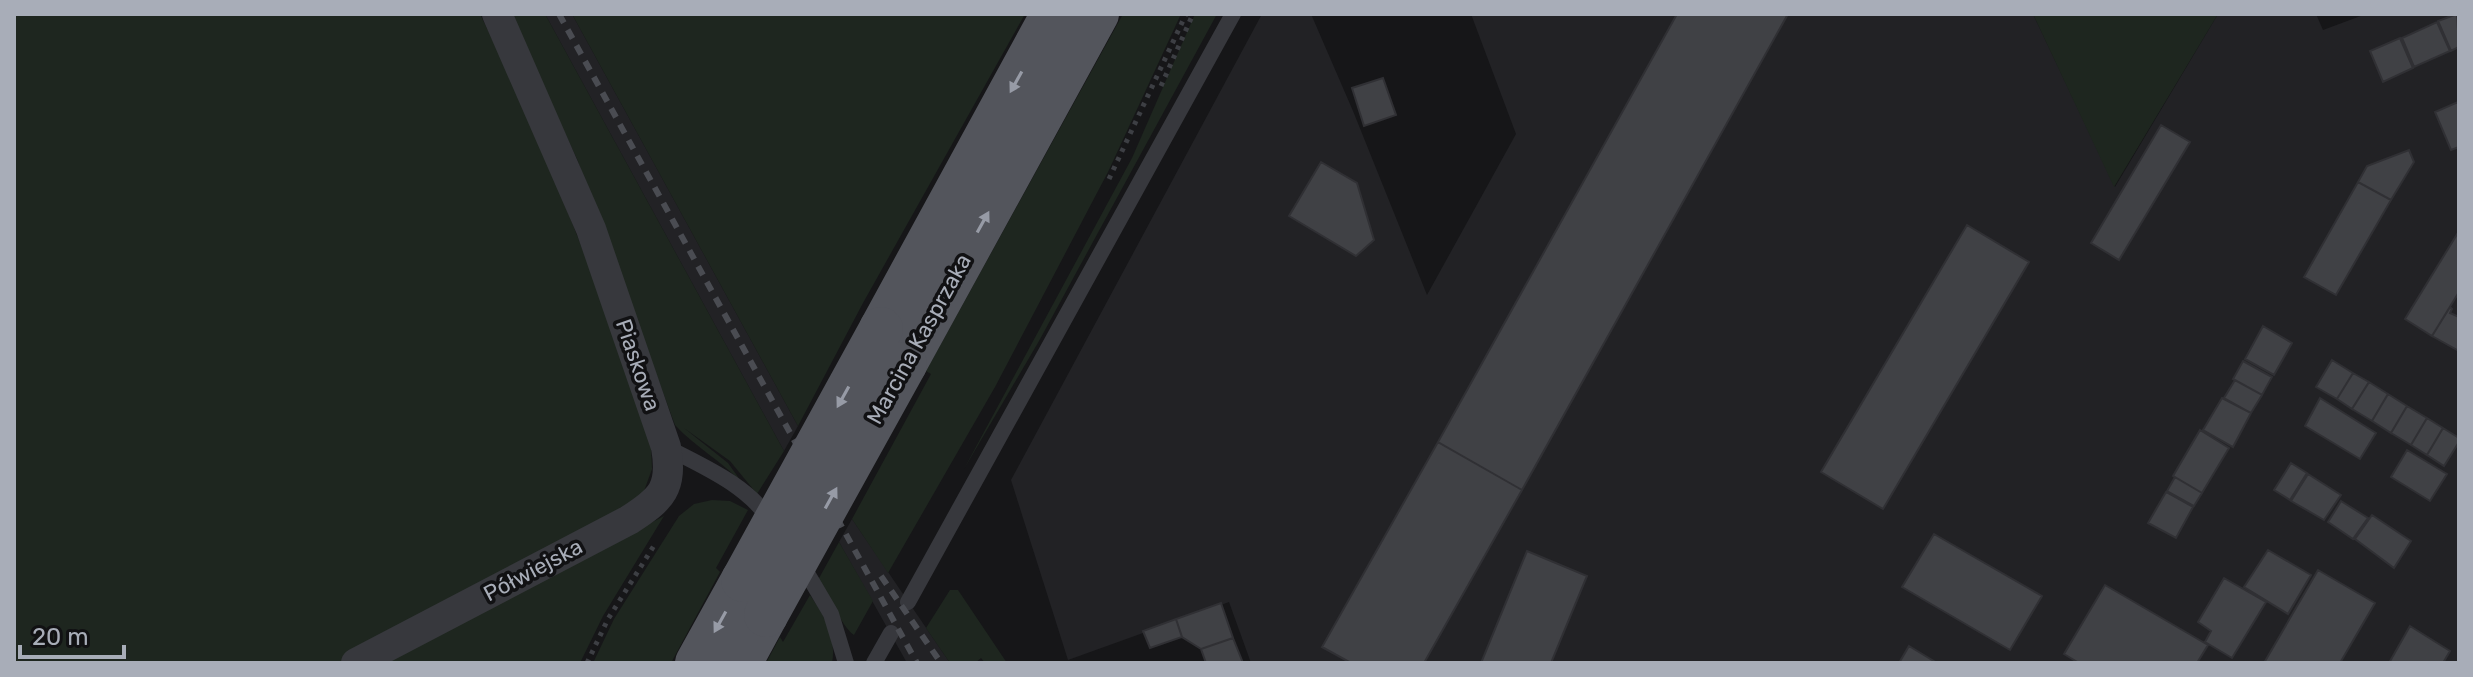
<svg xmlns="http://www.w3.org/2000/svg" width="2473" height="677" font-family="Rubik,sans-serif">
	<rect width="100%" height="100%" fill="#161618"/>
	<path fill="#222225" d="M545 14H572L798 426 784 451Z
		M1262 14H1311L1353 111 1427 295 1516 134 1471 14H2033L2115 187 2218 14H2316L2323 30 2366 14H2459V663H1251L1229 602 1068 660 1011 480Z
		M852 519 950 663H907L839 542Z"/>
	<path fill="#1e261f" d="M14 14H480L531 119 611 321 651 446 652 469 644 491 633 503 345 663H14Z
		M509 14H545L784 451 757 494 730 461 684 428 728 463 743 484C722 461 695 447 675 425L577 159Z
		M572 14H1025L863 303 798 426Z
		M1123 14H1181L1108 172 995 387 888 573 852 519 931 374 926 371Z
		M1195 14H1217L1039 341 964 469 1132 158Z
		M2033 14H2218L2114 187Z
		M712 500 730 501 748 510 716 568 720 572 671 663H593L614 619 679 516 694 504Z
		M664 516 603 616 580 663H383Z
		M839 542 873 601 854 635C842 627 829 595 818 580Z
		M950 590H958L1007 663H985L981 658 975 663H950L926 628Z
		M810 595C824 615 837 638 832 663H766L780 637 783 642Z"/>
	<path fill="#404145" stroke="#303034" stroke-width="2" d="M1677 14H1788L1522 490 1438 442Z
		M2457 14 2459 47 2451 51 2438 21Z
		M2437 22 2450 51 2414 67 2402 38Z
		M2400 38 2413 68 2383 82 2370 51Z
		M1383 78 1396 115 1364 126 1352 88Z
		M2458 102 2459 147 2451 150 2435 112Z
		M2161 125 2190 142 2119 260 2091 243Z
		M2409 150 2414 162 2391 200 2358 182 2367 166Z
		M1321 162 1357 183 1374 240 1356 256 1289 216Z
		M2358 182 2391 200 2336 295 2304 277Z
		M1967 225 2029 262 1883 509 1821 472Z
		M2459 231V292L2432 336 2405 319Z
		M2450 307 2452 309 2450 313 2459 317V351L2432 336Z
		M2263 326 2292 343 2274 375 2245 359Z
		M2332 360 2353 373 2337 399 2316 387Z
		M2243 361 2272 377 2262 395 2233 379Z
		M2353 373 2369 382 2352 409 2337 399Z
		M2235 380 2262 395 2251 413 2224 398Z
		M2369 382 2388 394 2372 421 2352 409Z
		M2388 394 2407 406 2391 433 2372 421Z
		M2222 398 2251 413 2233 447 2203 430Z
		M2320 398 2376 433 2360 459 2305 426Z
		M2407 406 2427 418 2411 445 2391 433Z
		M2427 418 2443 428 2427 455 2411 445Z
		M2443 428 2459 438V442L2444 466 2427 455Z
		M2200 430 2229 448 2202 493 2173 476Z
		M1438 442 1522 490 1424 663H1351L1322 647Z
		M2407 450 2447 474 2430 501 2391 477Z
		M2291 463 2307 473 2290 500 2274 490Z
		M2308 474 2341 495 2324 520 2291 501Z
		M2175 477 2202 493 2194 506 2167 491Z
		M2166 492 2193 507 2176 538 2148 523Z
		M2341 501 2368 518 2353 539 2328 522Z
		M2372 515 2411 541 2394 568 2355 539Z
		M1934 534 2042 596 2010 650 1902 587Z
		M2268 550 2311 575 2288 614 2244 587Z
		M1527 551 1587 576 1551 663H1481Z
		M2318 570 2375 603 2340 663H2264Z
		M2224 578 2266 602 2232 658 2205 642 2211 631 2198 622Z
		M2105 585 2208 645 2197 663H2079L2064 654Z
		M1221 603 1233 638 1201 649 1182 637 1176 619Z
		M1176 619 1182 637 1150 648 1143 631Z
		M2410 626 2450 651 2443 663H2389Z
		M1233 638 1243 663H1206L1201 649Z
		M1909 646 1937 663H1899Z"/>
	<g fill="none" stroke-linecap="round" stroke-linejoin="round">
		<path stroke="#3d3f44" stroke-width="5" stroke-dasharray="4 6" stroke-linecap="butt" d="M1161 86 1193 14
			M1109 179 1186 14
			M587 663 608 619 655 544"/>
		<path stroke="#37383d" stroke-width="16" d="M666 447C704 467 746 484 771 521
			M801 563 831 614 846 663
			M908 602 1233 14
			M874 663 891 633"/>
		<path stroke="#37383d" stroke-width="30" d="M356 663 629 520C662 499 673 488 666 447L591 229 497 14"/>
		<path stroke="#53555c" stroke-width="44" d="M881 329 1053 14
			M905 364 1097 14
			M697 663 743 580
			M740 663 766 615"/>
		<path stroke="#4a4c52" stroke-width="6" stroke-dasharray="10 8" stroke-linecap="butt" d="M559 14 917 663
			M881 576 941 663"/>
		<path stroke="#53555c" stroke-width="44" d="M743 580 881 329
			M766 615 905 364"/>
	</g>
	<defs><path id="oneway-solid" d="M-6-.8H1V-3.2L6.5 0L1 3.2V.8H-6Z" transform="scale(2)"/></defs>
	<g fill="#979ba6">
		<use href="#oneway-solid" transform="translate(1016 82) rotate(119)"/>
		<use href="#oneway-solid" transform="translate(983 222) rotate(-61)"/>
		<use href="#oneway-solid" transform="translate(843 397) rotate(119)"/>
		<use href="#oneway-solid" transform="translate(831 498) rotate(-61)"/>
		<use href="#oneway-solid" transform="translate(720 622) rotate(119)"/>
	</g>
	<g text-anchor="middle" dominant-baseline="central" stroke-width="7" stroke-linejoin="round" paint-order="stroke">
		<g font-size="22" fill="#a8adb8" stroke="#111113">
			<text transform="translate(919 339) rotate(-61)">Marcina Kasprzaka</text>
			<text transform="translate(638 365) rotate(71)">Piaskowa</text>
			<text transform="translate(533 570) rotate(-28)">Półwiejska</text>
		</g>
	</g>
	<rect width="2473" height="677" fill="none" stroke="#a8adb8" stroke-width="32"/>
	<path d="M20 645v12h104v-12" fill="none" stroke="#a8adb8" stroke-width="4"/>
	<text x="32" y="645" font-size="24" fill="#a8adb8" stroke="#111113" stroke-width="6" paint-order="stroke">20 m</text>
</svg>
